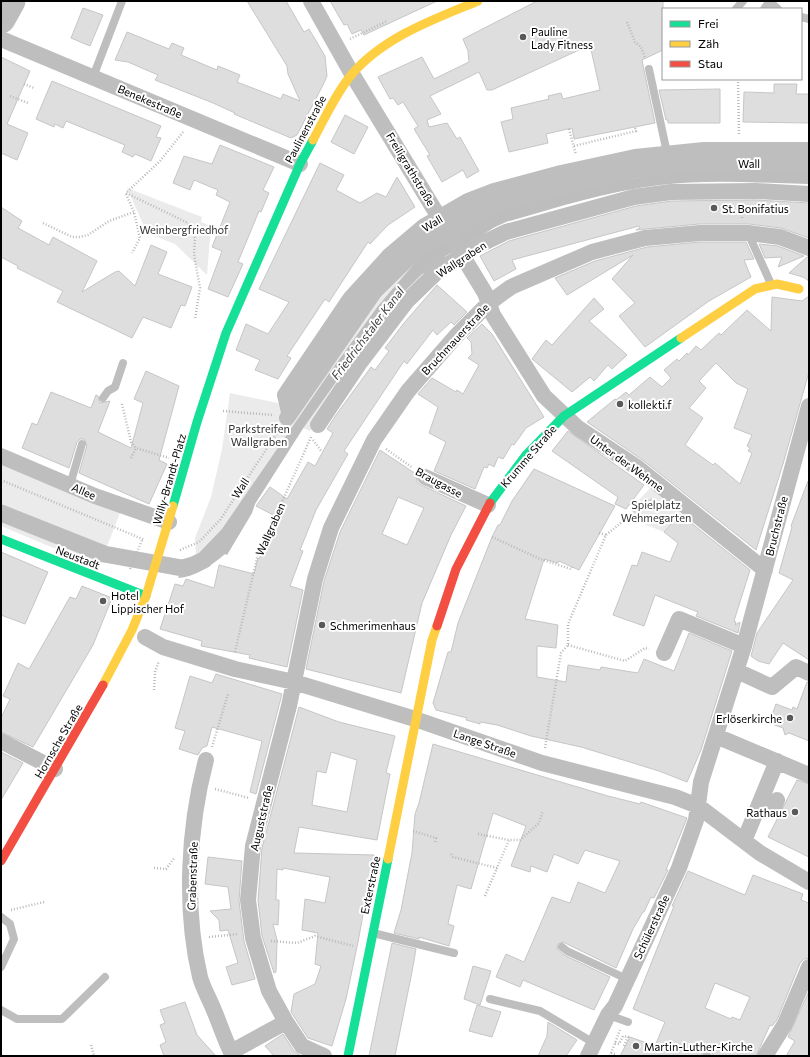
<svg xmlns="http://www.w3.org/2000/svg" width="810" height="1057" font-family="Commissioner,sans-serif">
	<rect width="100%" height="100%" fill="#fff"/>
	<path fill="#ebebeb" d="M127 188 202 217 201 222 211 226 207 275 175 244 147 233Z
		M428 229 446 259 319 417 310 431 303 428 255 504 252 513 227 555 225 554 197 573 195 538 211 497 222 449 230 393 282 404Z
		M1 462 120 513 99 567 1 526Z
		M652 486 671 501 680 513 664 532 634 520 629 514 641 502 639 500Z"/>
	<path fill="#bdbdbd" d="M708 170 809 171V184C759 183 709 179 660 185 607 191 556 208 506 222L491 229 472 242 462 226C511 202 581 187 635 178 659 173 684 173 708 170Z
		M436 242 445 258 421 275 404 292 373 330 304 427 255 504 252 513 227 555 225 554C212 565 195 577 178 578L186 559 199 553 222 529 330 372 378 306 419 258Z"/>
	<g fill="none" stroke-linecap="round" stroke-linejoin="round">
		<path stroke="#bdbdbd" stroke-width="17" d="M422 265 441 249 487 222
			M1 513 104 554 182 568 194 565 204 560"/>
		<path stroke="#bdbdbd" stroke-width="29" d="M1 19 11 1"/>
	</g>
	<path fill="#dedede" stroke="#c6c6c6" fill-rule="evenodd" d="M247 1H286L304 32 309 29 325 56 327 76 323 85 297 135 291 138 234 114 235 113 213 103 155 80 158 75 128 62 115 60 127 32 169 49 172 43 184 48 181 55 217 70 218 66 240 75 237 82 281 99 283 94 300 101 288 74 287 66Z
		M330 1H437L364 35 361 30 352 34 347 24 344 25Z
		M537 1H663V50L642 60 655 123 574 139 572 128 546 134 548 143 509 152 501 122 513 119 511 108 549 99 548 96 561 93 563 99 600 90 590 45 492 90H487L479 72 430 96 441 114 427 120 429 127 447 123 457 139 460 137 479 171 467 178 463 170 442 182 427 156 430 155 414 129 418 126 403 102 398 105 393 98 390 99 378 77 422 57 434 79 469 62 468 51 463 39Z
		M83 8 103 15 90 46 71 38Z
		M1 57 30 71 7 124 28 133 17 160 1 153Z
		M52 81 161 126 156 137 161 138 151 161 135 154 133 157 122 152 125 145 66 121 63 128 55 124 54 127 36 119Z
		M774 84H797L796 94H809V123L743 122 744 92 774 93Z
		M720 89V123H668V120H666L659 90Z
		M345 115 368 127 354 154 331 142Z
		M220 145 274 167 263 190 269 193 261 212 259 211 238 262 243 264 228 297 208 289 222 251 212 247 230 202 216 195 218 190 194 180 190 190 173 183 184 156 212 164Z
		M320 163 344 175 336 190 360 203 377 193 386 197 397 177 415 207 388 225 370 244 368 242 329 302 325 299 287 356 291 358 278 379 255 370 260 360 236 350 246 324 268 334 289 302 259 289Z
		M756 200 809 203V238L781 228 749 224H699L636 230 640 228 639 226 512 260 516 269 494 281 480 256 509 241 636 206 672 201Z
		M1 207 22 221 18 228 49 245 53 237 97 261 82 292 115 272 119 271 135 286 151 245 167 252 158 274 192 287 185 306 181 305 171 328 143 317 132 338 57 302 63 291 17 268 18 266 1 257Z
		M700 242H746L754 259 744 260 751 277 709 301 645 347 619 316 635 303 612 279 633 255 567 295 555 278 595 261 647 247Z
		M759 244 778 246 804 256 778 267 782 257 765 258Z
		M807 257H809V281L803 277 789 273Z
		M437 285 467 312 454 325 451 322 437 335 433 330 407 364 404 361 344 451 348 454 316 510 300 550 303 551 290 586 303 590 287 667 249 658 250 655 201 646 202 641 160 629 175 584 183 586 186 579 214 588 219 565 254 574 258 558 259 559 277 517 256 506 270 487 287 499 308 462 315 466 333 433 327 429 336 415 371 367 375 370 389 351 385 348 404 323Z
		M809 296V372L783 464 756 550 644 461 587 422 615 399 616 400 626 392 629 395 650 377 662 387 671 378 664 370 677 359 679 361 687 353 688 355 696 346 701 350 719 333 721 335 747 310 771 331 772 297 802 301ZM716 363 736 383 748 389 734 428 752 435 747 446 750 448 748 451 752 453 740 484 715 463 713 465 685 445 703 418 689 408 706 388 699 381Z
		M594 298 604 309 589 321 627 355 612 369 608 365 594 381 590 377 572 392 532 359 546 340 552 345Z
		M482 324 492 334 544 417 526 428 514 445 512 444 503 459 498 457 494 467 489 464 487 468 484 467 475 489 434 471 446 442 429 433 438 407 418 394 432 378 456 392 457 390 463 394 479 365 468 358 472 354 471 342 467 338Z
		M146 371 179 386 159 460 167 464 149 504 79 473 87 445 84 439H80L77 442 69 468 22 448 32 423 37 425 51 392 91 408 96 395 98 396 100 403 110 401 98 432 131 448 143 403 134 399Z
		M568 431 644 485 626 509 615 504 618 497 552 451Z
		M380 450 416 474 417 482 421 485 466 506 451 535 422 603 401 693 306 669 324 581 340 532ZM398 497 424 508 407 545 382 534Z
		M534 469 615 506 579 570 559 561 558 563 544 559 525 619 558 625 556 648 537 646V677L566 682 568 665 600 670 601 667 638 673 644 659 674 671 689 633 732 651 701 750 687 782 659 771 581 747 531 736 497 725 480 722V724L466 720 467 718 436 710 433 703 448 652H451L458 623 492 537 498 525H500L512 501Z
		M808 481 809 660 783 643 769 664 758 661 751 656 757 633 793 580 779 573 792 527 791 526Z
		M680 514 750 570 734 621 736 622 735 625 740 622 738 633 696 616 698 612 655 595 644 626 613 615 632 565 637 566 642 552 670 562 678 543 664 532Z
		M1 552 48 572 25 624 1 615Z
		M82 586 112 598 93 645 33 747 1 732V718L10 699 3 696 18 663 29 669 70 597 76 599Z
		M216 674 282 694 256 794 250 792 262 741 212 727 207 746 202 748 198 755 179 749 185 731 175 728 190 676 212 683Z
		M807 682H809V741L789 733 785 735 783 728 769 723 776 704 792 710 793 707 797 709Z
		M299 707 339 722 395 736 386 773 390 774 377 840 299 827 294 853 374 855 358 942 346 999 332 1046 308 1038 291 1012 294 994 315 984 321 966 315 964 318 933 302 930 305 899 325 903 330 877 283 868V870L277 869 276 900H279V906L278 925 273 924 277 940 276 972 274 973 262 936 258 900 262 848ZM331 752 357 760 347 812 312 805 317 771 326 773Z
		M433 744 608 796 640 804 641 802 687 818 666 870H668L654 898 651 897 644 912H643L633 929 616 968 563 942 558 944 557 949 564 955 610 977 594 1010 523 980 520 987 496 977 506 954 524 962 552 897 570 903 578 882 605 893 620 861 585 850 578 864 554 854 547 872 531 866 530 872 511 866 526 826 493 813 471 889 457 885 448 924 454 926 449 946 419 937V939L394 933 401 910 412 853 415 814 419 803Z
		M1 752 23 763 1 800Z
		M797 780 809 784V857L768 837Z
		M208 857 242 861 239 901 244 941 255 979 232 985 226 967 238 963 228 930 220 931 219 920 210 911 231 909 228 887 205 884Z
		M688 871 745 895 753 875 803 894 801 900 809 903V958L804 959 800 963 777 1020 772 1026 770 1025 756 1056H712V1053L707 1050 703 1051 701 1056H620L630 1037 655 1046 665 1022 633 1009 674 906H672ZM715 983 750 997 740 1020 732 1017 731 1019 705 1008Z
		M392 943 416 949 411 977 395 1056H369Z
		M473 966 491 971 480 1005 464 999Z
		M809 991V1056H786L795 1041 788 1037Z
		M185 1002 197 1035 216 1056H164L160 1045 166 1042 160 1025 165 1023 160 1010Z
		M477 1005 501 1012 492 1037 469 1031Z
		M548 1022 577 1040 566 1056H538L547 1036Z
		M283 1034 294 1051 301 1056H274L265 1046Z"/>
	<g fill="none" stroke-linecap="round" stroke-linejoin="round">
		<path stroke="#b9b9b9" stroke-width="2.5" stroke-dasharray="1 2" stroke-linecap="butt" d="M627 22 635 42 641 47 645 58
			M350 39 387 21
			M738 79 739 135
			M24 84 34 88
			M10 96 28 103
			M569 129 576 155
			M183 132 160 161 126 193 188 223 195 238 194 254 200 288 195 319
			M574 146 636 131 635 127
			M126 194 134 212 140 238 132 253
			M742 218V207
			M43 223 72 237H80L88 235 109 221 134 212
			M122 404 131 442 136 448 169 458
			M223 411 273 415
			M313 440 322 452
			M386 449 413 468
			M131 458 136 448
			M1 480 145 540
			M599 533 606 535
			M492 537 540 559 571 569 572 567
			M180 550 199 542 220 520 279 430
			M130 569 142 540
			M568 645 625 661 645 648 649 649
			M235 652 257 558 311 437
			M154 690 155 672 159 661
			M212 747 228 694
			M545 748 561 653 568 645V624L606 535 650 499 651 500
			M215 789 249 798
			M413 831 436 838 435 843
			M478 834 509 840
			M451 854 453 857 497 868 509 840H520L539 823 543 811
			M154 868 166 869 175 857
			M485 896 497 868
			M11 910 44 902
			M209 937 238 934
			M271 941 297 943 315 936 353 946
			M615 1043 619 1044 623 1036 628 1037 624 1046 625 1047
			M91 1045 94 1056
			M611 1053 615 1054
			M610 1056 620 1030"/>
		<path stroke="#bebebe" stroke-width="8" d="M769 1 778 9
			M736 9 743 1
			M764 9 769 2
			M801 17 809 19
			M649 69 667 153
			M93 77 122 1
			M748 233 771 284
			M103 398 108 391 115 387 123 363
			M70 485 82 444
			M1 917 10 924 14 939 1 967
			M373 933 454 953
			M562 947 567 951 627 979
			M490 999 540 1011 594 1043
			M1 1010 17 1019H62L105 977
			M608 1015 628 1022
			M706 1056H707"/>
		<path stroke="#bebebe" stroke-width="16" d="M311 1 352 74 485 293 493 315 544 396 578 428 638 468 765 570
			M1 39 300 164
			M289 412 285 395 350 299 390 255 423 227 468 201 494 191 561 173 635 157 704 150H809
			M287 418 375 291 419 248 463 220 494 205 527 195 635 170 704 163 809 164
			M318 425 359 364 407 301 438 271 475 247 506 232 634 197 671 192 756 191 809 194
			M1 456 95 496 169 522
			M425 477 488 505
			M145 637 163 647 235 669 294 682 415 719 542 763 675 797 698 806 760 853 809 882
			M664 653 679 619 744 646
			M737 671 772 687 796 667 809 673
			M716 736 809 775
			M1 741 55 769
			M206 760C188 828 184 909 200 977 203 988 209 998 213 1008 220 1024 225 1041 233 1056
			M775 805 777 800
			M744 841 777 761
			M231 1052 286 1022
			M324 1056 302 1046 286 1022 269 991 253 938 248 900 253 846 289 706 315 579 331 528 374 440 408 391 456 336 489 303 511 287 592 252 645 238 700 233H748L780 237 809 248
			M588 1056 608 1015 615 1006 679 868 696 820 701 782 744 646 809 406
			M765 1056 785 1024 809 967"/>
		<path stroke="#16e098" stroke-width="9" d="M490 503 526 455 564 416 681 338
			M173 506 197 422 226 333 300 164 313 140
			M1 539 146 596
			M348 1056 388 859"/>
		<path stroke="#ffcf43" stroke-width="9" d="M313 140C325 118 336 93 352 74 384 37 434 19 478 1
			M681 338 755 289 777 284 799 289
			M103 685 132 630 146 596 173 506
			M388 859 432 640 437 626"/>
		<path stroke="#f24e42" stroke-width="9" d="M437 626 456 569 490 503
			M1 861 103 685"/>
	</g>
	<g fill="#595959" stroke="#fff" stroke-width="1.5">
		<circle cx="523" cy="37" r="4"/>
		<circle cx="714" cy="208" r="4"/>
		<circle cx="620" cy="404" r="4"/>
		<circle cx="103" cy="601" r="4"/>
		<circle cx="322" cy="625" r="4"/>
		<circle cx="790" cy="718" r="4"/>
		<circle cx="795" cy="812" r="4"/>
		<circle cx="636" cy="1046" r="4"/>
	</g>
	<g text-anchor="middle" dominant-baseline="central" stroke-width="4" stroke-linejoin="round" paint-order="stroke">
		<g font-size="11" fill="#000" stroke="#fff" text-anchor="start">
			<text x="531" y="31">Pauline<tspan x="531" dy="13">Lady Fitness</tspan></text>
			<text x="722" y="208">St. Bonifatius</text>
			<text x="628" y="404">kollekti.f</text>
			<text x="111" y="595">Hotel<tspan x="111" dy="13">Lippischer Hof</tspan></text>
			<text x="330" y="625">Schmerimenhaus</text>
			<text x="782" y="718" text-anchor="end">Erlöserkirche</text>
			<text x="787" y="812" text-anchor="end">Rathaus</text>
			<text x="644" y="1046">Martin-Luther-Kirche</text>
		</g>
		<g font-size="11" fill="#000" stroke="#fff">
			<text transform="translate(150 101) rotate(23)">Benekestraße</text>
			<text transform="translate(305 129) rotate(-62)">Paulinenstraße</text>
			<text x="749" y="163">Wall</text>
			<text transform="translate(411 169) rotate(59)">Freiligrathstraße</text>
			<text transform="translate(432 223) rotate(-31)">Wall</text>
			<text transform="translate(461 259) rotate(-33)">Wallgraben</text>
			<text transform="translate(455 339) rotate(-47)">Bruchmauerstraße</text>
			<text transform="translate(528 456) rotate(-49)">Krumme Straße</text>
			<text transform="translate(627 463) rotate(36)">Unter der Wehme</text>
			<text transform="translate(169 479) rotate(-74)">Willy-Brandt-Platz</text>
			<text transform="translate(439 482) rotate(28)">Braugasse</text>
			<text transform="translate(240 488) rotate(-57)">Wall</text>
			<text transform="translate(84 491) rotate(23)">Allee</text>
			<text transform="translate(776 526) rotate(-76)">Bruchstraße</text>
			<text transform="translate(270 529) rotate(-66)">Wallgraben</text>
			<text transform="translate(78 557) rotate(21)">Neustadt</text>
			<text transform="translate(58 741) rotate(-60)">Hornsche Straße</text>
			<text transform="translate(485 743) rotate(19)">Lange Straße</text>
			<text transform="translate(261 818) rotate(-77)">Auguststraße</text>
			<text transform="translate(192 876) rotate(-88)">Grabenstraße</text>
			<text transform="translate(370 885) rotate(-78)">Exterstraße</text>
			<text transform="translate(651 927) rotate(-65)">Schülerstraße</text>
		</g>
		<g font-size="11" fill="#313131" stroke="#fff">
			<text x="184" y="229">Weinbergfriedhof</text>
			<text x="259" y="428">Parkstreifen<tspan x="259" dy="13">Wallgraben</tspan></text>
			<text x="656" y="504">Spielplatz<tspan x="656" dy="13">Wehmegarten</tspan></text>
		</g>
		<g font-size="12" font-style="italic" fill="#424242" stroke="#fff">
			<text transform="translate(367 333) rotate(-53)">Friedrichstaler Kanal</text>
		</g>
	</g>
	<rect width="810" height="1057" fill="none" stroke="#000000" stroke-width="4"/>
	<rect x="662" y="8" width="140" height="72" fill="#ffffff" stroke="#999999"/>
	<rect x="670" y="21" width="20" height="6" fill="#16e098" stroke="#999999"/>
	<text x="698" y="28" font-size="12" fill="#000000">Frei</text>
	<rect x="670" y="41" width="20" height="6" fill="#ffcf43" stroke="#999999"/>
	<text x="698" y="48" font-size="12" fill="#000000">Zäh</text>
	<rect x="670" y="61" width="20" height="6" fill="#f24e42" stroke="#999999"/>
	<text x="698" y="68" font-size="12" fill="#000000">Stau</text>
</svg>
